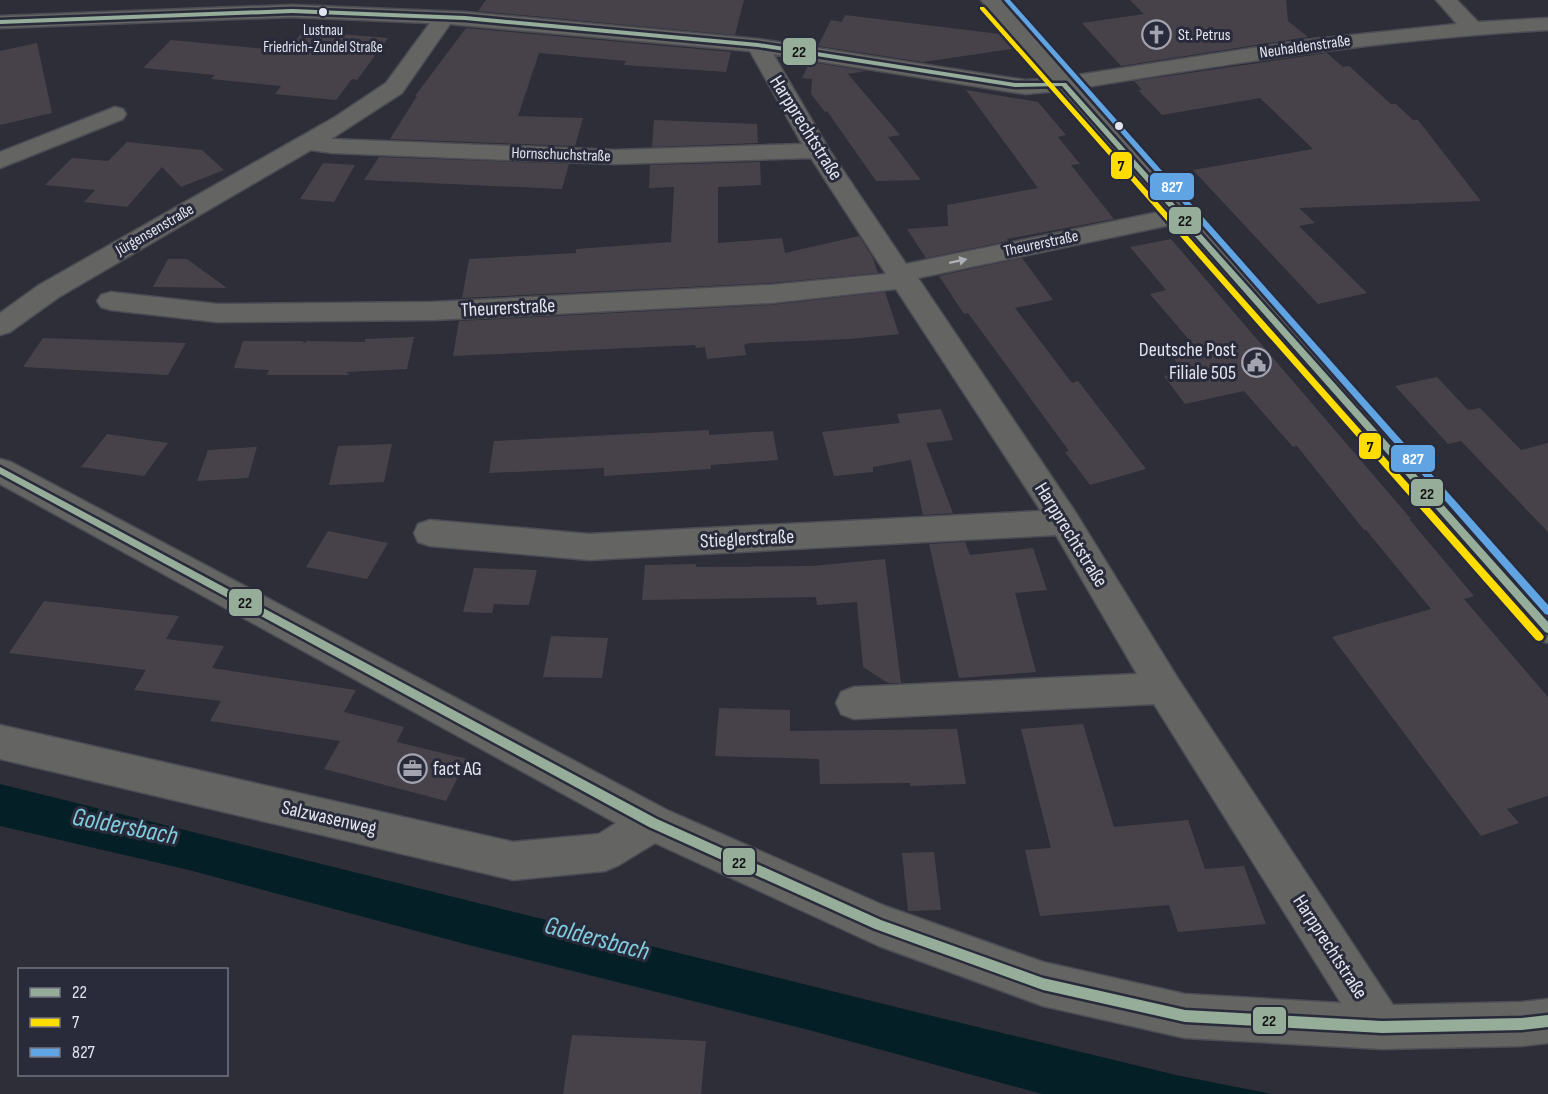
<svg xmlns="http://www.w3.org/2000/svg" width="1548" height="1094" font-family="'Sofia Sans Condensed',sans-serif">
	<rect width="100%" height="100%" fill="#2d2e37"/>
	<path fill="#041f25" d="M0 784 924 1014 1176 1075 1272 1094H1042L813 1031 465 944 189 870 0 826Z"/>
	<path fill="#47424a" d="M486 0H744L735 35 478 11Z
		M1130 0H1286L1288 21 1308 37 1121 66 1082 23 1144 14Z
		M845 15 1008 35 1018 48 923 62 818 46 831 20 842 22Z
		M466 28 731 52 726 72 624 65 626 61 539 53 518 116 583 118 575 146 390 139 417 96H415Z
		M303 31 388 38 357 80 352 79 336 100 275 94 281 86 211 79 215 75 143 68 171 40 288 51Z
		M37 43 52 113 0 125V51Z
		M1327 53 1343 67 1349 66 1391 104H1396L1413 120H1418L1481 201 1299 208 1315 223 1299 226 1367 293 1318 304 1193 170 1313 149 1260 98 1162 115 1138 90H1142L1134 81Z
		M810 62 866 71 848 74 900 135 888 137 921 180 876 181 827 111 825 112 811 94 812 79 802 78Z
		M966 90 1038 102 1066 135 1058 137 1080 164 1071 165 1114 219 1007 239 1008 241 926 258 907 229 948 226 947 205 1038 188Z
		M654 120 757 124 758 143 652 147Z
		M127 142 202 150 224 170 181 187 162 167 127 207 84 202 95 190 45 185 72 158 108 161Z
		M379 157 569 164 562 189 364 180Z
		M760 162 761 185 718 187V243L782 238 785 253 859 236 873 258 878 273 771 283 462 298 469 259 576 253V249L671 242 674 187 649 188 650 165Z
		M323 163 355 165 334 202 300 199Z
		M1171 239 1411 519H1409L1474 596 1464 599 1548 697V796L1507 809 1519 823 1481 836 1332 637 1431 609 1366 530H1364L1297 446 1293 447 1244 391 1185 404 1164 376 1184 372 1171 355 1197 349 1150 294 1166 290 1130 247Z
		M1022 258 1053 300 1015 308 1072 383 1078 381 1146 469 1090 485 1065 452 1069 451 968 313 964 314 939 276Z
		M168 259H187L227 288 153 287Z
		M885 292 899 334 850 339 749 343 744 345 746 355 707 359 705 347 696 348 695 345 453 356 459 321 771 305Z
		M414 337 407 369 346 372 350 375H267L269 370 234 368 243 341H302L305 343 307 341 365 342V339Z
		M43 338 186 343 168 375 23 367Z
		M1437 377 1468 410 1480 408 1521 450 1548 443V532L1461 441 1448 444 1395 386Z
		M941 409 953 440 926 443 953 513 923 515 911 460 873 467V472L834 476 822 432 900 423 897 414Z
		M709 430V435L773 431 778 460 711 465V469L604 476V468L489 473 494 441Z
		M107 434 168 443 144 476 81 467Z
		M392 444 384 482 329 485 338 446Z
		M257 447 248 478 197 481 208 450Z
		M328 531 388 543 367 579 306 567Z
		M965 542 970 555 1033 548 1047 590 1015 593 1036 672 959 678 929 544Z
		M885 559 901 683H888L863 667 857 602 817 605 816 597 642 600 645 565 696 564V567L812 566Z
		M474 568 537 570 529 605 494 604 492 613 463 612Z
		M44 601 179 616 166 639 224 646 212 668 356 690 344 712 404 727 397 742 467 759 446 801 324 769 340 741 210 721 221 701 134 690 146 670 9 653Z
		M551 636 608 638 602 678 543 677Z
		M719 708 790 710V731L957 729 966 784 910 786V783L820 784 819 759 715 756Z
		M1083 724 1114 827 1188 820 1205 869 1244 866 1266 924 1178 932 1169 905 1040 916 1025 850 1051 848 1021 729Z
		M934 852 941 910 908 911 902 853Z
		M572 1035 706 1041 701 1094H563Z"/>
	<g fill="none" stroke-linecap="round" stroke-linejoin="round">
		<defs>
			<path id="minor" d="M981 0H1002L1071 76 1305 40 1457 24 1436 0H1457L1478 22 1548 18V30C1391 39 1236 62 1081 88L1548 605V643L1536 639 1175 224 918 278 1076 513 1177 677 1393 1005 1522 1002 1548 999V1043L1522 1046 1382 1049 1185 1038 1043 1006 879 946 655 843 619 865 605 871 513 880 0 759V725L513 842 599 834 616 823 0 484V459L11 462 667 810 885 906 1043 962 1185 994 1341 1003 1154 704 854 719 841 714 836 703 841 692 854 687 1137 674 1056 535 589 560 430 546 418 542 414 533 418 524 430 520 589 534 1041 511 896 289 771 303 433 320 217 322 111 310 101 307 97 301 101 295 111 292 217 304 433 302 771 285 886 274 811 158 615 164 332 153 311 150 59 297 10 332 0 335V313L39 285 335 117 386 83 430 23 292 17 0 28V16L292 5 465 12 758 39 1025 80 1048 79ZM450 24 750 51 802 144 615 150 331 139 402 93ZM773 54 1025 94 1059 91 1164 211 906 264 830 151Z
				M115 107 123 109 126 114 123 119 0 168V152Z"/>
		</defs>
		<use href="#minor" stroke="#4b4c54" stroke-width="3"/>
		<use href="#minor" fill="#646462" fill-rule="evenodd"/>
		<defs>
			<path id="bus-1" d="M292 9 465 16 758 43 1015 83H1066L1548 622V633L1545 632 1062 86 1015 87 758 47 465 20 292 13 0 24V20Z
				M0 467 657 819 881 920 1043 978 1185 1010 1382 1021 1522 1018 1548 1015V1027L1522 1030 1382 1033 1185 1022 1043 990 875 929 649 827 0 474Z"/>
			<path id="bus-2" d="M980 7H984L1542 634 1544 637 1542 640 1539 641 1536 640 980 9Z"/>
			<path id="bus-3" d="M1004 0H1010L1548 605V615L1545 614Z"/>
		</defs>
		<use href="#bus-1" stroke="#292b3b" stroke-width="5"/>
		<use href="#bus-2" stroke="#292b3b" stroke-width="5"/>
		<use href="#bus-3" stroke="#292b3b" stroke-width="5"/>
		<use href="#bus-1" fill="#95ad99" fill-rule="evenodd"/>
		<use href="#bus-2" fill="#fd0" fill-rule="evenodd"/>
		<use href="#bus-3" fill="#60a4e4" fill-rule="evenodd"/>
	</g>
	<defs><path id="oneway-solid" d="M-6-.8H1V-3.2L6.5 0L1 3.2V.8H-6Z" transform="scale(1.5)"/></defs>
	<use fill="#b0b1b7" href="#oneway-solid" transform="translate(958 261) rotate(-12)"/>
	<defs>
		<symbol id="church-ring" viewBox="-11 -11 22 22"><circle r="9.5" fill="#292b3b" stroke="#a3a4af" stroke-width="1.5"/><path d="M-1.2-6h2.4v3.5h3.3v2.4h-3.3V6h-2.4V-.1h-3.3v-2.4h3.3Z" fill="#a3a4af"/></symbol>
		<symbol id="civic-ring" viewBox="-11 -11 22 22"><circle r="9.5" fill="#292b3b" stroke="#a3a4af" stroke-width="1.5"/><path d="M-.6-6.5H3V-4.5H.6V-3L4-1V1h2V6H-6V1h2V-1L-.6-3ZM-1.2 2.5V6h2.4V2.5Z" fill="#a3a4af"/></symbol>
		<symbol id="office-ring" viewBox="-11 -11 22 22"><circle r="9.5" fill="#292b3b" stroke="#a3a4af" stroke-width="1.5"/><path d="M-6-3h4V-5.5h4V-3h4V5H-6ZM-1-4.5V-3h2v-1.5ZM-6 0V1H6V0Z" fill="#a3a4af"/></symbol>
	</defs>
	<g fill-rule="evenodd">
		<use href="#church-ring" x="1140" y="18" width="33" height="33"/>
		<use href="#civic-ring" x="1240" y="346" width="33" height="33"/>
		<use href="#office-ring" x="396" y="752" width="33" height="33"/>
	</g>
	<g fill="#e2e4ef" stroke="#292b3b" stroke-width="2">
		<circle cx="323" cy="12" r="5"/>
		<circle cx="1119" cy="126" r="5"/>
	</g>
	<g text-anchor="middle" dominant-baseline="central" stroke-width="6" stroke-linejoin="round" paint-order="stroke">
		<g font-size="15" fill="#e2e4ef" stroke="#292b3b">
			<text x="323" y="30">Lustnau<tspan x="323" dy="17">Friedrich-Zundel Straße</tspan></text>
		</g>
		<g font-size="16" fill="#e2e4ef" stroke="#292b3b" text-anchor="start">
			<text x="1178" y="35">St. Petrus</text>
		</g>
		<g font-size="16" fill="#e2e4ef" stroke="#292b3b">
			<text transform="translate(1305 47) rotate(-8)">Neuhaldenstraße</text>
			<text transform="translate(561 155) rotate(2)">Hornschuchstraße</text>
			<text transform="translate(155 230) rotate(-30)">Jürgensenstraße</text>
			<text transform="translate(1041 244) rotate(-12)">Theurerstraße</text>
		</g>
		<g font-size="20" fill="#e2e4ef" stroke="#292b3b">
			<text transform="translate(806 128) rotate(58)">Harpprechtstraße</text>
			<text transform="translate(508 308) rotate(-3)">Theurerstraße</text>
			<text transform="translate(1071 535) rotate(58)">Harpprechtstraße</text>
			<text transform="translate(747 539) rotate(-3)">Stieglerstraße</text>
			<text transform="translate(329 818) rotate(13)">Salzwasenweg</text>
			<text transform="translate(1330 947) rotate(57)">Harpprechtstraße</text>
		</g>
		<g font-size="20" fill="#e2e4ef" stroke="#292b3b" text-anchor="end">
			<text x="1236" y="350">Deutsche Post<tspan x="1236" dy="23">Filiale 505</tspan></text>
			<text x="433" y="769" text-anchor="start">fact AG</text>
		</g>
		<g font-size="26" font-style="italic" fill="#80cdde" stroke="#292b3b">
			<text transform="translate(125 827) rotate(11)">Goldersbach</text>
			<text transform="translate(597 939) rotate(15)">Goldersbach</text>
		</g>
	</g>
	<g stroke="#292b3b" stroke-width="2">
		<rect x="782" y="37" width="35" height="29" rx="6" fill="#95ad99"/>
		<rect x="1110" y="151" width="23" height="29" rx="6" fill="#fd0"/>
		<rect x="1149" y="172" width="46" height="29" rx="6" fill="#60a4e4"/>
		<rect x="1168" y="206" width="34" height="29" rx="6" fill="#95ad99"/>
		<rect x="1358" y="432" width="24" height="28" rx="6" fill="#fd0"/>
		<rect x="1390" y="444" width="46" height="29" rx="6" fill="#60a4e4"/>
		<rect x="1410" y="478" width="34" height="29" rx="6" fill="#95ad99"/>
		<rect x="228" y="588" width="35" height="29" rx="6" fill="#95ad99"/>
		<rect x="722" y="847" width="34" height="29" rx="6" fill="#95ad99"/>
		<rect x="1252" y="1006" width="35" height="29" rx="6" fill="#95ad99"/>
	</g>
	<g font-size="16" text-anchor="middle" font-weight="bold" fill="#fff">
		<text x="1172" y="192">827</text>
		<text x="1413" y="464">827</text>
	</g>
	<g font-size="16" text-anchor="middle" font-weight="bold" fill="#111">
		<text x="799" y="57">22</text>
		<text x="1121" y="171">7</text>
		<text x="1185" y="226">22</text>
		<text x="1370" y="452">7</text>
		<text x="1427" y="499">22</text>
		<text x="245" y="608">22</text>
		<text x="739" y="868">22</text>
		<text x="1269" y="1026">22</text>
	</g>
	<rect x="18" y="968" width="210" height="108" fill="#292b3b" stroke="#737583" stroke-width="1.5"/>
	<rect x="30" y="988" width="30" height="9" fill="#95ad99" stroke="#737583" stroke-width="1.5"/>
	<text x="72" y="998" font-size="18" fill="#e2e4ef">22</text>
	<rect x="30" y="1018" width="30" height="9" fill="#ffdd00" stroke="#737583" stroke-width="1.5"/>
	<text x="72" y="1028" font-size="18" fill="#e2e4ef">7</text>
	<rect x="30" y="1048" width="30" height="9" fill="#60a4e4" stroke="#737583" stroke-width="1.5"/>
	<text x="72" y="1058" font-size="18" fill="#e2e4ef">827</text>
</svg>
